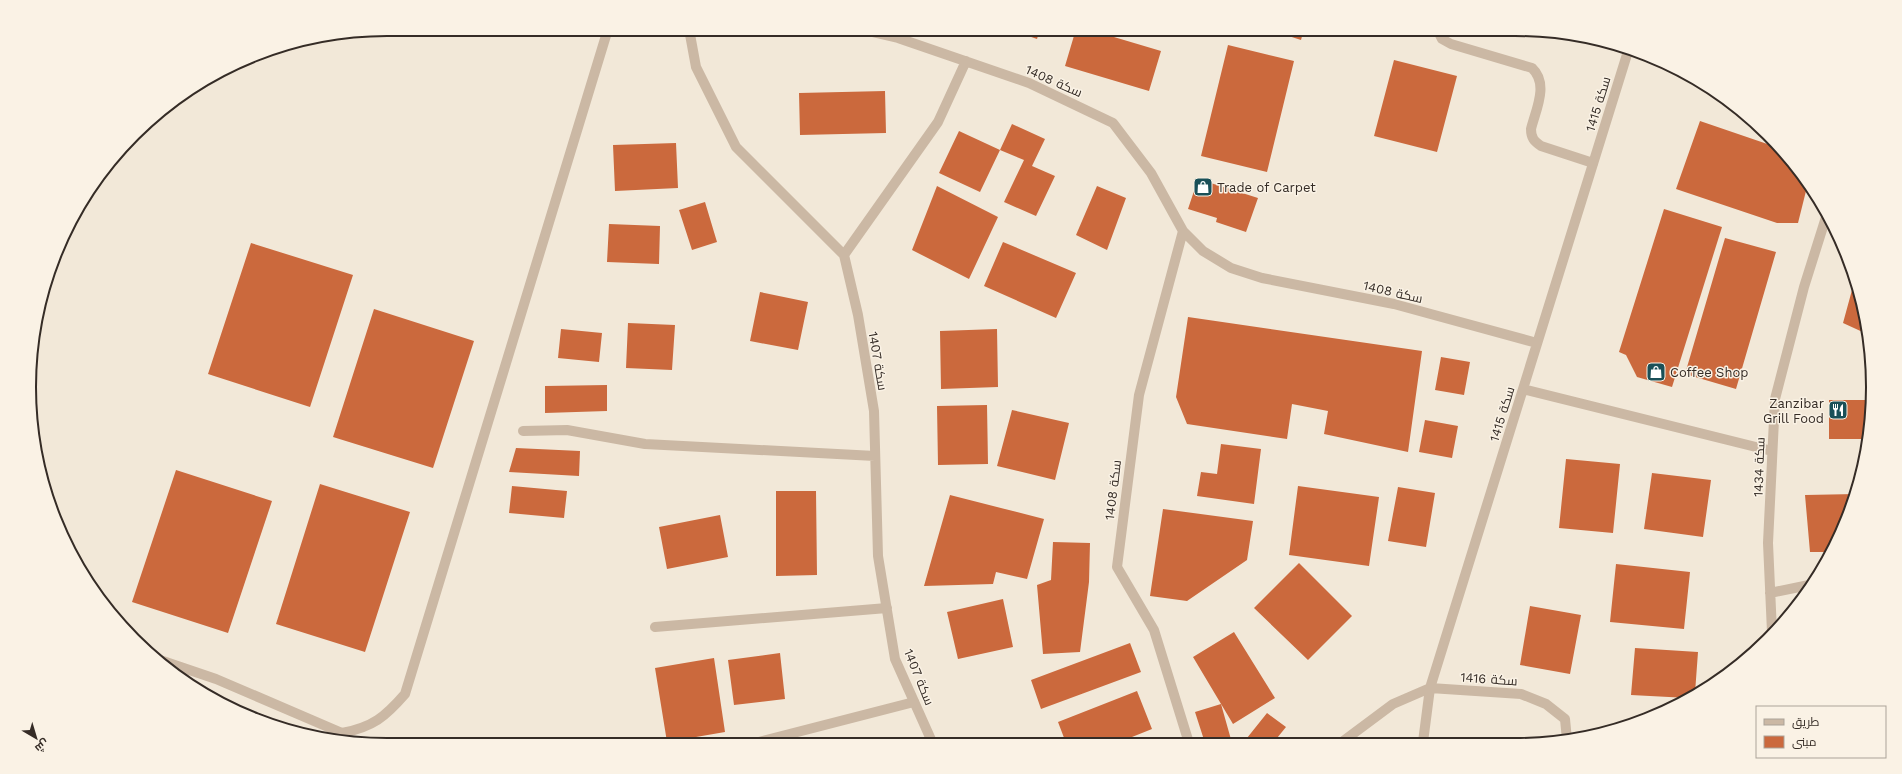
<svg xmlns="http://www.w3.org/2000/svg" width="1902" height="774" font-family="'Work Sans',Cairo,sans-serif">
	<rect width="100%" height="100%" fill="#f2e8d8"/>
	<path fill="#cb693d" d="M1008 29H1040L1037 39Z
		M1076 29H1087L1161 51 1149 91 1065 66Z
		M1267 29H1304L1301 40Z
		M1372 29H1388L1387 34Z
		M1228 45 1294 61 1267 172 1201 156Z
		M271 49 266 58 258 54Z
		M1394 60 1457 76 1437 152 1374 136Z
		M885 91 886 133 800 135 799 93Z
		M1700 121 1779 148 1799 169 1808 183 1798 223H1777L1676 189Z
		M1012 124 1045 139 1032 166 1055 176 1036 216 1004 202 1024 160 1000 150Z
		M959 131 1000 150 980 192 939 173Z
		M676 143 678 188 615 191 613 145Z
		M1198 179 1258 198 1246 232 1216 222 1217 218 1188 209Z
		M937 186 998 217 969 279 912 250Z
		M1097 186 1126 198 1107 250 1076 235Z
		M705 202 717 242 692 250 679 210Z
		M1664 209 1722 227 1672 387 1637 377 1626 355 1619 352Z
		M609 224 660 226 659 264 607 262Z
		M1725 238 1776 252 1736 389 1685 374Z
		M1003 242 1076 273 1056 318 984 286Z
		M251 243 353 275 310 407 208 374Z
		M58 251 61 252 32 345 48 272Z
		M1855 279 1861 294 1867 334 1843 323Z
		M760 292 808 302 798 350 750 341Z
		M374 309 474 341 433 468 333 437Z
		M1188 317 1422 351 1408 452 1324 434 1328 411 1292 404 1287 439 1187 424 1176 397Z
		M628 323 675 325 672 370 626 368Z
		M561 329 602 333 599 362 558 358Z
		M997 329 998 387 941 389 940 331Z
		M1441 357 1470 362 1464 395 1435 390Z
		M607 385V411L545 413V386Z
		M1829 400H1871L1869 439H1829Z
		M987 405 988 464 938 465 937 406Z
		M1012 410 1069 423 1055 480 997 466Z
		M1425 420 1458 426 1452 458 1419 452Z
		M1221 444 1261 449 1254 504 1197 496 1201 472 1217 474Z
		M516 448 580 451 579 476 509 472Z
		M1566 459 1620 464 1613 533 1559 528Z
		M176 470 272 501 228 633 132 602Z
		M1652 473 1711 480 1703 537 1644 529Z
		M320 484 410 512 365 652 276 624Z
		M512 486 567 491 564 518 509 513Z
		M1298 486 1379 497 1369 566 1289 555Z
		M1398 487 1435 493 1426 547 1388 541Z
		M776 491H816L817 575 776 576Z
		M1856 494 1854 502 1829 552H1810L1805 495Z
		M950 495 1044 519 1027 579 996 572 993 584 924 586Z
		M1163 509 1253 521 1247 560 1187 601 1150 596Z
		M720 515 728 557 667 569 659 527Z
		M1053 542 1090 543 1089 582 1080 652 1043 654 1037 585 1051 580Z
		M1299 563 1352 616 1308 660 1254 608Z
		M1616 564 1690 572 1684 629 1610 622Z
		M1003 599 1013 647 958 659 947 612Z
		M1530 606 1581 615 1570 674 1520 665Z
		M1234 632 1275 698 1233 724 1193 657Z
		M1130 643 1141 672 1041 709 1031 680Z
		M1635 648 1698 652 1695 693 1688 698 1631 695Z
		M780 653 785 699 734 705 728 660Z
		M714 658 725 732 667 742 655 668Z
		M1137 691 1152 729 1117 743H1066L1058 722Z
		M1221 704 1232 743H1205L1195 712Z
		M1267 713 1286 727 1273 743H1243Z
		M847 737 851 744H836Z"/>
	<g fill="none" stroke-linecap="round" stroke-linejoin="round">
		<path stroke="#cbb8a4" stroke-width="10" d="M1437 29 1442 39 1451 44 1532 68C1549 84 1536 109 1531 129 1531 138 1534 141 1541 146L1593 163
			M751 744 914 702"/>
		<path stroke="#cbb8a4" stroke-width="10" d="M689 29 696 67 736 147 844 255 858 315 874 411 878 556 895 659 933 744
			M859 29 898 38 1029 83 1113 123 1151 173 1183 231 1203 251 1231 268 1262 278 1394 304 1537 343
			M1183 231 1139 395 1117 567 1154 630 1189 743
			M844 255 938 122 966 61
			M1523 389 1772 451
			M523 431 567 430 645 444 875 456
			M1770 593 1814 584
			M655 627 887 608
			M1772 632 1768 543 1775 399 1804 287 1827 214
			M157 659 216 679 342 733C373 727 385 717 405 694L608 29
			M1342 742 1393 704 1430 688 1521 694 1546 704 1565 719 1567 740
			M1423 742 1430 688 1629 48"/>
	</g>
	<defs>
		<symbol id="shop-square" viewBox="-11 -11 22 22"><rect x="-9" y="-9" width="18" height="18" rx="4" fill="#1a5058" stroke="#faf2e5"/><path d="M-5-2.5h2.3a2.7 3.5 0 0 1 5.4 0H5L5.5 6h-11ZM-1.5-2.5h3a1.5 2.3 0 0 0-3 0Z" fill="#fff"/></symbol>
		<symbol id="restaurant-square" viewBox="-11 -11 22 22"><rect x="-9" y="-9" width="18" height="18" rx="4" fill="#1a5058" stroke="#faf2e5"/><path d="M-5-6h1v4h1v-4h1v4h1v-4h1v5L-1.5 .5V6h-2V.5L-5-1ZM5-6V6H3V1.5H1.5Q1.5-4 5-6Z" fill="#fff"/></symbol>
	</defs>
	<g fill-rule="evenodd">
		<use href="#shop-square" x="1192" y="176" width="22" height="22"/>
		<use href="#shop-square" x="1645" y="361" width="22" height="22"/>
		<use href="#restaurant-square" x="1827" y="399" width="22" height="22"/>
	</g>
	<g text-anchor="middle" dominant-baseline="central" stroke-width="3" stroke-linejoin="round" paint-order="stroke">
		<g font-size="13" fill="#352c26" stroke="#faf2e5">
			<text transform="translate(1054 81) rotate(24)">سكة 1408</text>
			<text transform="translate(1598 104) rotate(-73)">سكة 1415</text>
			<text transform="translate(1393 292) rotate(13)">سكة 1408</text>
			<text transform="translate(878 361) rotate(80)">سكة 1407</text>
			<text transform="translate(1502 414) rotate(-73)">سكة 1415</text>
			<text transform="translate(1759 467) rotate(-88)">سكة 1434</text>
			<text transform="translate(1113 490) rotate(-83)">سكة 1408</text>
			<text transform="translate(919 677) rotate(68)">سكة 1407</text>
			<text transform="translate(1489 679) rotate(4)">سكة 1416</text>
		</g>
		<g font-size="13" fill="#352c26" stroke="#faf2e5" text-anchor="start">
			<text x="1217" y="187">Trade of Carpet</text>
			<text x="1670" y="372">Coffee Shop</text>
			<text x="1824" y="403" text-anchor="end">Zanzibar<tspan x="1824" dy="15">Grill Food</tspan></text>
		</g>
	</g>
	<path d="M0 0H1902V774H0ZM387 36H1515A351 351 0 0 1 1866 387V387A351 351 0 0 1 1515 738H387A351 351 0 0 1 36 387V387A351 351 0 0 1 387 36Z" fill="#faf2e5" fill-rule="evenodd"/>
	<path fill="none" stroke="#352c26" stroke-width="2" d="M387 36H1515A351 351 0 0 1 1866 387V387A351 351 0 0 1 1515 738H387A351 351 0 0 1 36 387V387A351 351 0 0 1 387 36Z"/>
	<rect x="1756" y="706" width="130" height="52" fill="#faf2e5" stroke="#aba399"/>
	<rect x="1764" y="719" width="20" height="6" fill="#cbb8a4" stroke="#aba399"/>
	<text x="1792" y="726" font-size="12" fill="#352c26">طريق</text>
	<rect x="1764" y="736" width="20" height="12" fill="#cb693d" stroke="#aba399"/>
	<text x="1792" y="746" font-size="12" fill="#352c26">مبنى</text>
	<g transform="translate(36 738) rotate(142)" stroke="#faf2e5" stroke-width="3" paint-order="stroke">
	<path d="M0-3L7 15L0 10L-7 15Z" fill="#352c26"/>
	<text y="-6" font-size="11" font-weight="bold" text-anchor="middle" fill="#352c26">ش</text>
	</g>
</svg>
